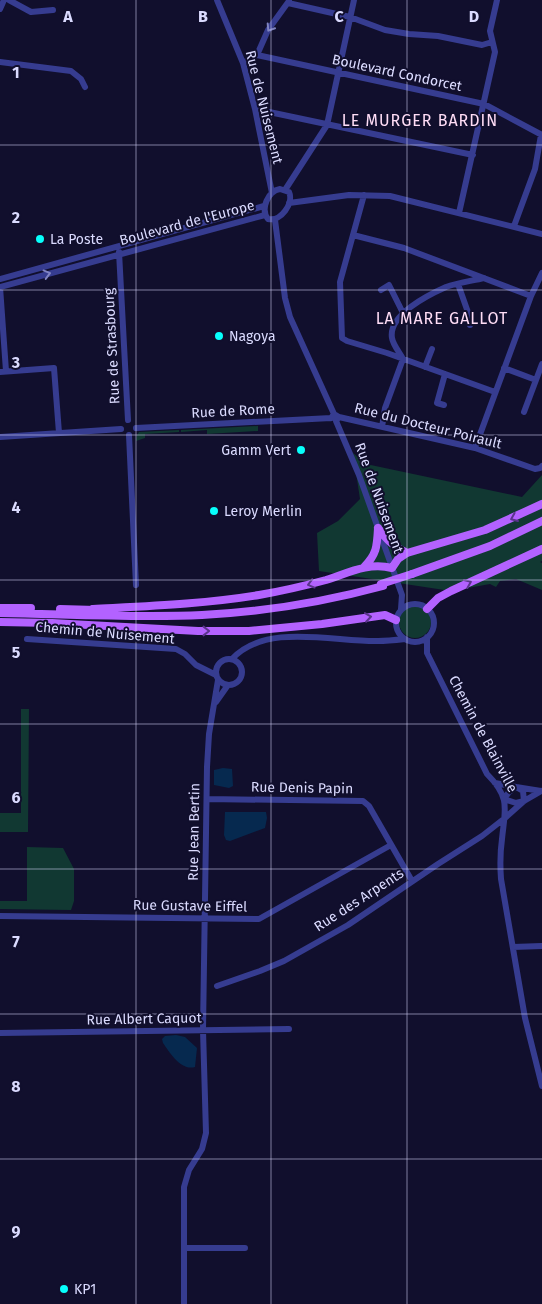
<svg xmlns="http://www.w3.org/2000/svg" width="542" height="1304" font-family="'Fira Sans',sans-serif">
	<rect width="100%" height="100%" fill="#110f2d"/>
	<path fill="#113832" d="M258 426V431L207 434V430L181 432V430Z
		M179 430V432L145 434V438L136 441 137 435 139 432Z
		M353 453 366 464 522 497 542 475V561L540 562 542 563V590L516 579 500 581 496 587 490 584 451 591 319 571 317 533 338 521 360 499Z
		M399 622a16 16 0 1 1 32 0a16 16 0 1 1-32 0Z
		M21 709H29L28 832H0V813H21Z
		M27 847 63 848 74 869V901L71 910 0 909V901H27Z"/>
	<path fill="#06294f" d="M223 768 232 769 233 786 229 788 214 785V770Z
		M225 812H266L267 818 265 828 230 841 226 840 224 835Z
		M176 1035 185 1037 197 1048 195 1067C181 1071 170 1053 163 1043L162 1039 165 1036Z"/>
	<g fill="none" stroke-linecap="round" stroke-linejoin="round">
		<path stroke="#363c90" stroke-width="6" d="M9 0 31 12 53 10
			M217 0 243 63 255 109 272 193
			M288 3 350 17 385 30 409 34 438 36 482 45 492 42
			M0 9 4 0
			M257 55 268 30 289 1
			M0 62 71 71 81 79 85 87
			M243 63 257 55 484 104 542 135
			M255 109 473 155
			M280 189 289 192C294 203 281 222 268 219 260 209 268 191 280 189Z
			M285 190 327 125 354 0
			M364 195 340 282 342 338 347 341 387 353 495 392
			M289 203 349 195 390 196 542 234
			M459 213 495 52 490 31 497 0
			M275 220 285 298 290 317 334 414
			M514 226 535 169 541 135
			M353 235 404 248 531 296
			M119 252 128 420
			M0 279 264 206
			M458 284 470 318V325
			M0 287 265 215
			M0 287 6 371
			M381 290 389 285 403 313
			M425 367 432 349
			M504 368 536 380
			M0 372 54 368 59 433
			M444 405 437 403 445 374
			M524 412 542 364
			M339 417 475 448 535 469 540 468 542 466
			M331 418 334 414 339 417 336 421 359 475 402 595 401 609
			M382 427 385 408 403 359C400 353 393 345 392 338 388 315 428 295 446 287 457 283 471 281 484 278
			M136 428 331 418
			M129 435 136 585
			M0 437 121 429
			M475 448 531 296 542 273
			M396 623a19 19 0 1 1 38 0a19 19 0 1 1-38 0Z
			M427 637V653L431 661 487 774C511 798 505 809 502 839 500 853 500 865 501 879L525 1018 542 1086
			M27 639 176 649 185 654 196 665 216 675
			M216 672a13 13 0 1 1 26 0a13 13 0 1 1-26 0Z
			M232 659C266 622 334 642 378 641 387 641 396 640 405 639
			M216 702 228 685
			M495 783 516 787 523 791 524 801
			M207 799 363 801 369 806 412 881
			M524 801 516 803 504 799 509 792 516 787 541 791
			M0 916 259 919 391 845
			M513 947 542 946
			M217 986 260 971 284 961 348 925 438 864 482 836 505 818 524 801 541 791
			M0 1033 289 1029
			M184 1248H245
			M184 1304V1187L189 1170 202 1149 206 1133 203 1030 207 767 209 734 218 680"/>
		<path stroke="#b362ff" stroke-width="8" d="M378 528C387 540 394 547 407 553
			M364 567C377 554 377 546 378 528
			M412 574 490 546 542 521
			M0 608H31
			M60 609 96 610
			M93 609C149 606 204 604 259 595 282 591 304 586 326 580 348 573 368 562 392 568L398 559 407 553 485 530 542 504
			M427 609 438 598 451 591 542 549
			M0 613C67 614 135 618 202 615 263 612 324 602 383 586
			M0 622 52 623 198 631H249L322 624 385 615 396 620"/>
		<path stroke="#b362ff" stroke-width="8" d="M381 584 412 574"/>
	</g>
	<defs><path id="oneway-chevron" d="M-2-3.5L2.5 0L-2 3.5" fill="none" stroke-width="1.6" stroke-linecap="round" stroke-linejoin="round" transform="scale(1.25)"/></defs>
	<g stroke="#8084c2">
		<use href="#oneway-chevron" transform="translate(270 28) rotate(123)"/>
		<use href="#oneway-chevron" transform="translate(47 274) rotate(-15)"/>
	</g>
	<g stroke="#5a348c">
		<use href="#oneway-chevron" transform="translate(514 518) rotate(157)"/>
		<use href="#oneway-chevron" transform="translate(468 583) rotate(-23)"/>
		<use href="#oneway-chevron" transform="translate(311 584) rotate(165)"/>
		<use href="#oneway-chevron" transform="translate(368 617) rotate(-8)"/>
		<use href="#oneway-chevron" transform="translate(206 631)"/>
	</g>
	<path fill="none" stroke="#dbdbff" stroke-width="1" stroke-opacity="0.55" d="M136 0V1304M271 0V1304M407 0V1304M0 145H542M0 290H542M0 435H542M0 580H542M0 724H542M0 869H542M0 1014H542M0 1159H542"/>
	<g fill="#07fffc" stroke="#110f2d" stroke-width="2">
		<circle cx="40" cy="239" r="5"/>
		<circle cx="219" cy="336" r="5"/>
		<circle cx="301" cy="450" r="5"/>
		<circle cx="214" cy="511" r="5"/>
		<circle cx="64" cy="1289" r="5"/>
	</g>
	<g text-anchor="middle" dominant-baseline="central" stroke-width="4" stroke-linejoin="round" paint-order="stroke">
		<g font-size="14" fill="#dbdbff" stroke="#110f2d">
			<text transform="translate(397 73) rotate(12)">Boulevard Condorcet</text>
			<text transform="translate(264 107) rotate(76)">Rue de Nuisement</text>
			<text transform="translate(187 223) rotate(-15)">Boulevard de l'Europe</text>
			<text transform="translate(112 346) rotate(-93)">Rue de Strasbourg</text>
			<text transform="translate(233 411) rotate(-3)">Rue de Rome</text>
			<text transform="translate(428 426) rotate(14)">Rue du Docteur Poirault</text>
			<text transform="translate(379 498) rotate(70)">Rue de Nuisement</text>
			<text transform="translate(105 633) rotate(5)">Chemin de Nuisement</text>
			<text transform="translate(483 734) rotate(62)">Chemin de Blainville</text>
			<text transform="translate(302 788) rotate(1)">Rue Denis Papin</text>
			<text transform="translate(194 832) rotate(-89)">Rue Jean Bertin</text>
			<text transform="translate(359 900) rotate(-33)">Rue des Arpents</text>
			<text transform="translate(190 906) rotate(1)">Rue Gustave Eiffel</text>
			<text transform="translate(144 1019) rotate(-1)">Rue Albert Caquot</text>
		</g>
		<g font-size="14" fill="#dbdbff" stroke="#110f2d" text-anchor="start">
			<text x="50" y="239">La Poste</text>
			<text x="229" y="336">Nagoya</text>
			<text x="291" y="450" text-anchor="end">Gamm Vert</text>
			<text x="224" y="511">Leroy Merlin</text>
			<text x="74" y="1289">KP1</text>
		</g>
		<g font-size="16" letter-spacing="1" fill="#ffddf6" stroke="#110f2d">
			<text x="420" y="120">LE MURGER BARDIN</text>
			<text x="442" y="318">LA MARE GALLOT</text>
		</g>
	</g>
	<g font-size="16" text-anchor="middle" font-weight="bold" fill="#dbdbff" stroke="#110f2d" stroke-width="4" stroke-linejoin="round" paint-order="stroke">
		<text x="68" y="22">A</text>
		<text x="203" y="22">B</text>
		<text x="339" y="22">C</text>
		<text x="474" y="22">D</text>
		<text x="16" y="78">1</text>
		<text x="16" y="223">2</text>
		<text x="16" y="368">3</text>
		<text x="16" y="513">4</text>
		<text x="16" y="658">5</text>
		<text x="16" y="803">6</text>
		<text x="16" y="947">7</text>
		<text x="16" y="1092">8</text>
		<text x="16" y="1237">9</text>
	</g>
</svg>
